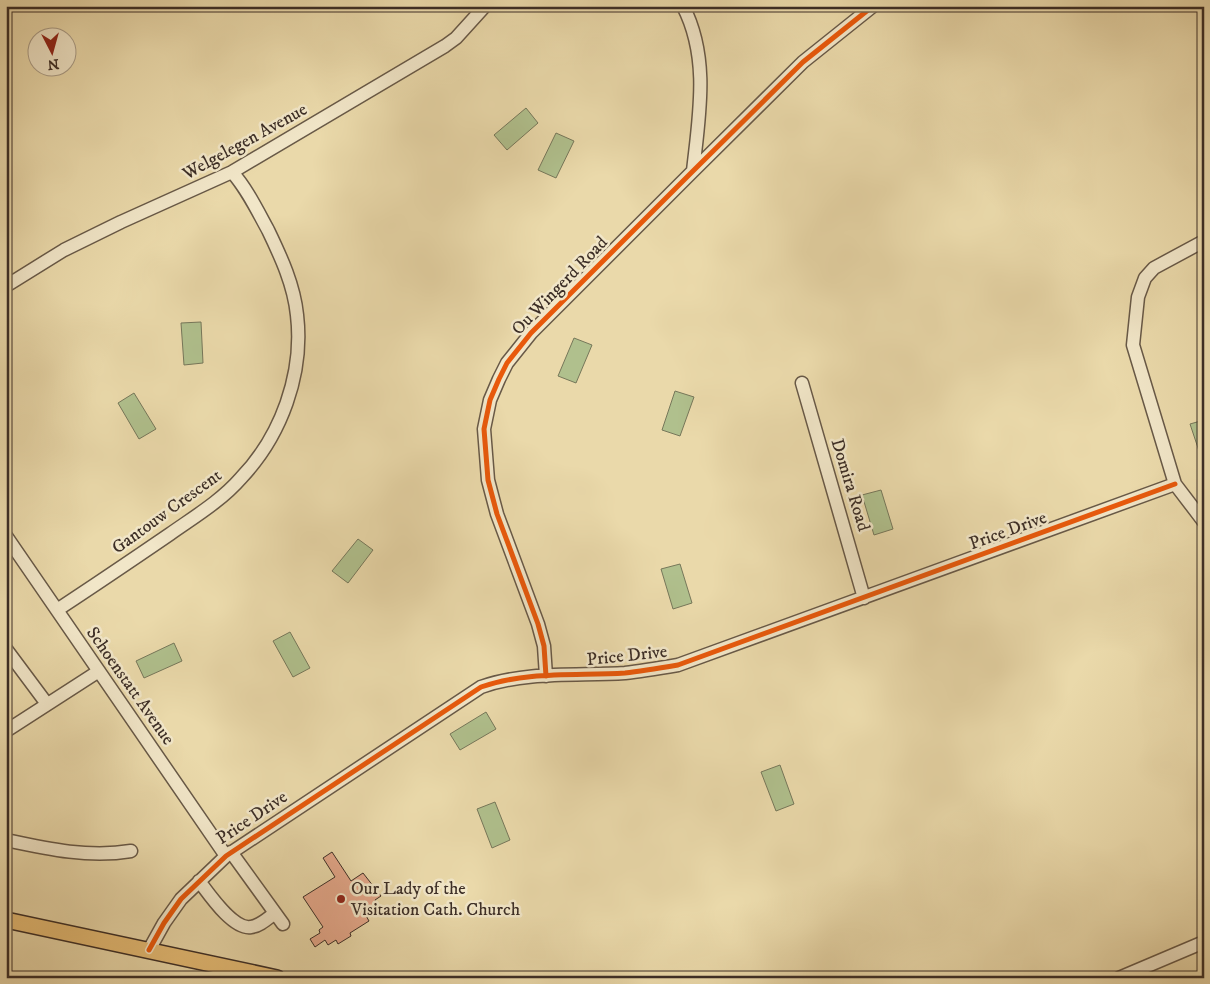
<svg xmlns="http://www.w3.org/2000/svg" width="1210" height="984" font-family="'IM FELL DW Pica',serif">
	<rect width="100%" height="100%" fill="#ead9aa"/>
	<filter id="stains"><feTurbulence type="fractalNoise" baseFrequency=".004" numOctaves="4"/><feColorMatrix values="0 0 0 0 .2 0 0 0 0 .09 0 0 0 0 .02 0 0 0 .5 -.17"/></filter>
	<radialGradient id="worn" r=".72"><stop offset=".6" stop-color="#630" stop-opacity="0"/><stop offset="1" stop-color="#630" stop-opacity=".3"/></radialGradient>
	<path fill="#b0c08d" stroke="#76775a" d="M526 108 538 123 507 150 494 135Z
		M556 133 574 141 556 178 538 170Z
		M201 322 203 363 184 365 181 323Z
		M574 338 592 345 576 383 558 376Z
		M675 391 694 397 680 436 662 430Z
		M134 393 156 429 139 439 118 403Z
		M1204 420V463H1203L1190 424Z
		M881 490 893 529 874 535 862 495Z
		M358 539 373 550 348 583 332 571Z
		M680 564 692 603 673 609 661 569Z
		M290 632 310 668 293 677 273 641Z
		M174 643 182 661 144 678 136 661Z
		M486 712 496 729 460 750 450 734Z
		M780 765 794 804 776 811 761 772Z
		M495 802 510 840 492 848 477 809Z"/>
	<path fill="#e4a78a" stroke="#3c2e26" d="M332 852 351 881 363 873 381 896 375 900 377 903 368 908 370 911 365 914 369 921 350 933 351 936 338 944 336 940 328 945 325 940 315 947 310 939 320 933 319 930 323 927 303 897 335 877 323 858Z"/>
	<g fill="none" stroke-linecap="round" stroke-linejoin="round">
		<defs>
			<path id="minor" d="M683 6C710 58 699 116 693 171
				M1204 241 1154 268 1145 278 1138 297 1133 345 1175 484 1204 522
				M6 286 64 250 121 222 232 172 445 46 456 38 485 6
				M802 383 864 598
				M6 536 226 856
				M57 610C95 585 132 560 170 534 194 517 221 501 241 478 281 436 304 374 297 315 294 285 281 257 268 230 257 210 247 189 232 172
				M6 649 47 704
				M546 676 544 646 538 624 497 514 488 480 484 429 490 400 499 379 507 363 531 333 693 171 803 62 873 6
				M6 731 99 671
				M6 840C48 849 89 858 131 851
				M231 852 283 924
				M199 881C209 894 233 930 251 927 260 926 268 918 275 913
				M149 950 164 923 181 899 226 856 481 687C526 671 578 676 625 673 642 671 660 668 678 665L1175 484
				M1119 978 1204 942"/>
			<path id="major" d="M6 920 277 978"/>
		</defs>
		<use href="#minor" stroke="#685947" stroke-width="15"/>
		<use href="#major" stroke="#3c2e26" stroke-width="18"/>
		<use href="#minor" stroke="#f1e6c8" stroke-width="12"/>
		<use href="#major" stroke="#e5bc75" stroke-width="15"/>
		<defs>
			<path id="cycleway" d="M546 676 544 646 538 624 497 514 488 480 484 429 490 400 499 379 507 363 531 333 693 171 803 62 873 6
				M149 950 164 923 181 899 226 856 481 687C526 671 578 676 625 673 642 671 660 668 678 665L1175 484"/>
		</defs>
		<use href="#cycleway" stroke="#f1e6c8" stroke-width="8"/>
		<use href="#cycleway" stroke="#e8590c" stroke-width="5"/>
	</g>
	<circle fill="#8f2418" stroke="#f1e6c8" stroke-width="2" cx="341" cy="899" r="5"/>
	<g text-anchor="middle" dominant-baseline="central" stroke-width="5" stroke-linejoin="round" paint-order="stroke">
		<g font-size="18" fill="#3c2e26" stroke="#f1e6c8">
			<text transform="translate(245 142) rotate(-29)">Welgelegen Avenue</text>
			<text transform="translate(560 286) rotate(-46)">Ou Wingerd Road</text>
			<text transform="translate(850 485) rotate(73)">Domira Road</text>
			<text transform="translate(167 512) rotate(-36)">Gantouw Crescent</text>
			<text transform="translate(1008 531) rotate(-20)">Price Drive</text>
			<text transform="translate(627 656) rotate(-6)">Price Drive</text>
			<text transform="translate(130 686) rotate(55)">Schoenstatt Avenue</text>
			<text transform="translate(252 818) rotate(-34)">Price Drive</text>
		</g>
		<g font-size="18" fill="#3c2e26" stroke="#f1e6c8" text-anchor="start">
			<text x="351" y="889">Our Lady of the<tspan x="351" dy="21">Visitation Cath. Church</tspan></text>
		</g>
	</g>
	<rect width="1210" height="984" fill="none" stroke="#ead9aa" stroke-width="25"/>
	<rect x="8" y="8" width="1195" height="969" fill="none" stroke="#3c2e26" stroke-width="2.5"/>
	<rect x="12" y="12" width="1185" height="959" fill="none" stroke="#3c2e26"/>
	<g transform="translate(52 52) rotate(174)"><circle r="24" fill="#f1e6c8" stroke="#a99c87"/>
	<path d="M0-4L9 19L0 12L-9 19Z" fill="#8f2418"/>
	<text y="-8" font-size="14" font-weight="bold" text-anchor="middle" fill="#3c2e26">N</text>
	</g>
	<rect width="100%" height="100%" filter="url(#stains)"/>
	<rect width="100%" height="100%" fill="url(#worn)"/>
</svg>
